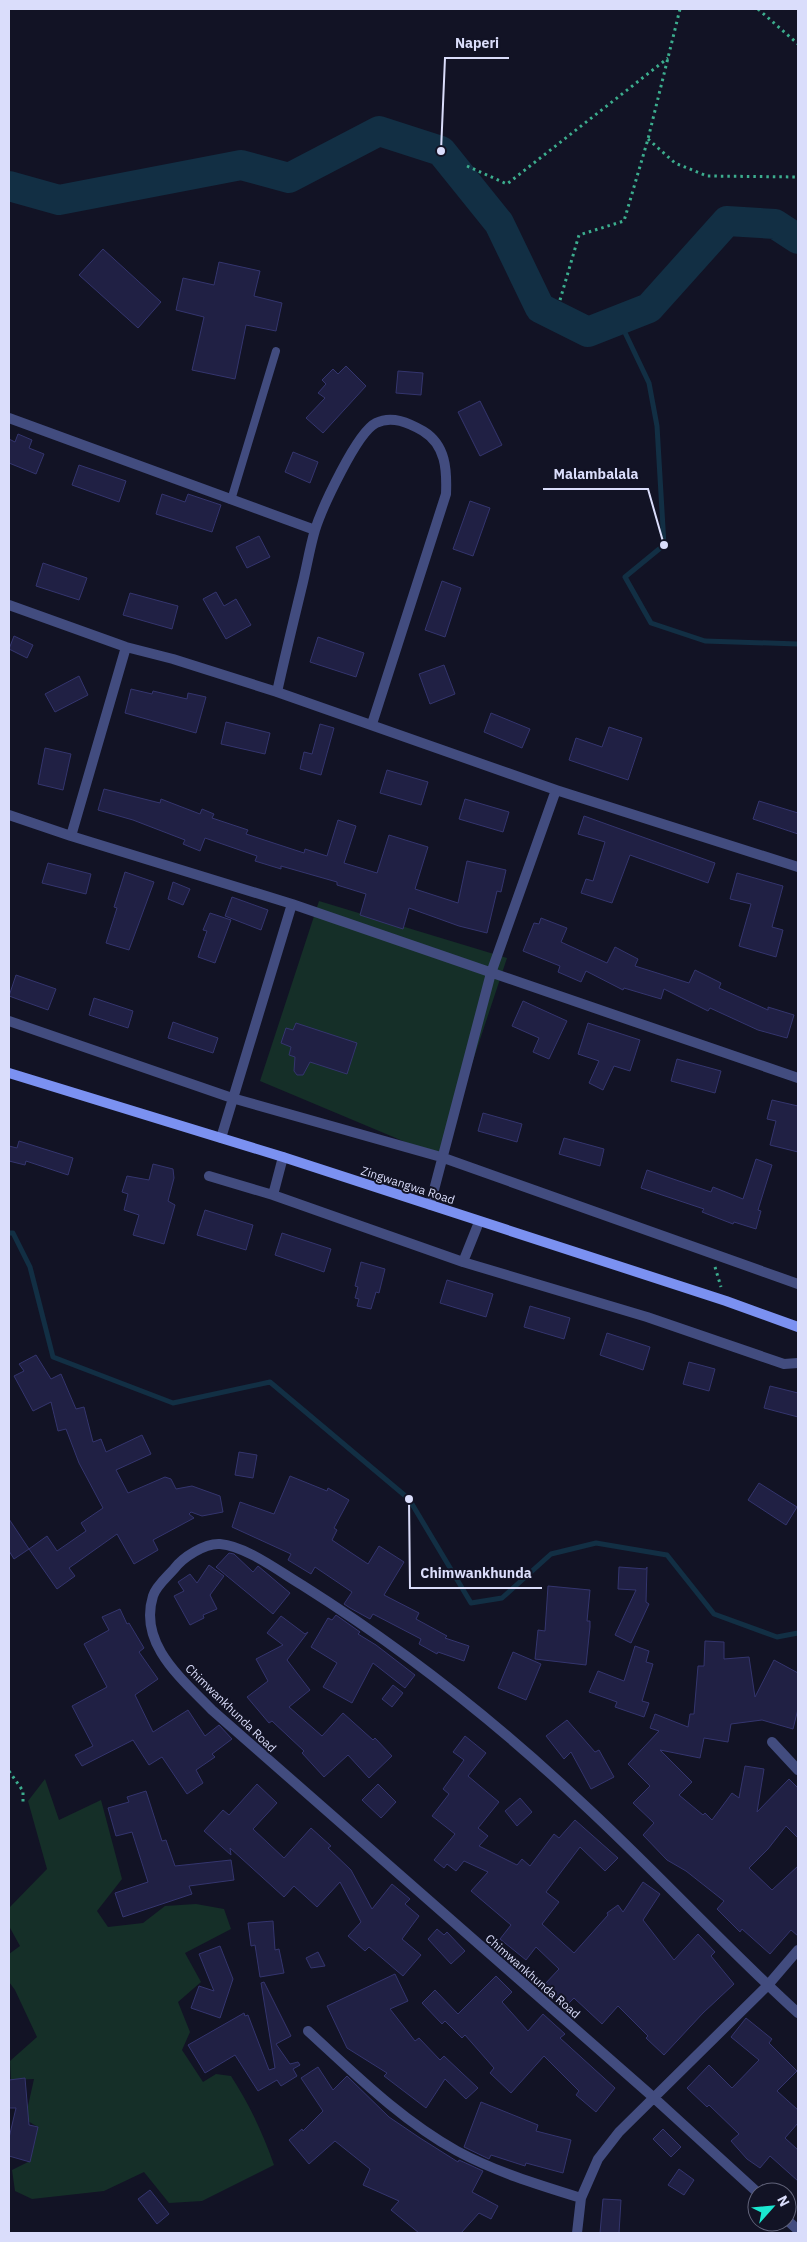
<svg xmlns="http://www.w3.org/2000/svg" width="807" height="2242" font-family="'IBM Plex Sans',sans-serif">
	<rect width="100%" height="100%" fill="#121325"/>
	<path fill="#152f28" d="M319 901 507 958 441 1157 260 1081Z
		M45 1779 59 1820 101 1800 122 1879 97 1911 108 1927 143 1923 165 1906 196 1904 224 1909 231 1929 185 1953 201 1982 178 2002 190 2032 182 2050 203 2082 216 2074 231 2076C249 2104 263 2133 274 2165L202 2201 169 2203 144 2172 104 2191 32 2199 15 2191 12 2170 30 2161 38 2127 21 2117 28 2106 34 2079 11 2080 10 2061 37 2037 15 1990 9 1982V1954L20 1946 9 1926V1908L47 1869 28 1801Z"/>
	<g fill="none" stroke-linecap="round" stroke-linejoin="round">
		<path stroke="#122f44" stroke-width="5" d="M619 320 649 383 657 426 664 545 625 577 651 623 705 641 798 644
			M9 1233H13L30 1267 53 1357 173 1403 270 1382 409 1499 471 1603 502 1598 551 1554 596 1543 667 1555 714 1614 777 1637 798 1633"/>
		<path stroke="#122f44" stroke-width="30" d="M9 186 59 200 241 165 289 178 379 131 441 151 499 223 540 308 588 332 649 308 727 221 775 224 798 239"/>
	</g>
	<path fill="#202044" stroke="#34356e" d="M103 249 161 302 138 328 79 275Z
		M219 262 260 271 254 296 282 303 276 331 246 325 235 379 192 370 204 317 176 310 183 278 214 285Z
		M346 366 366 386 323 433 306 418 325 398 318 393 326 384 322 380 333 369 338 374Z
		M398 371 423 373 421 395 396 393Z
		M480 401 502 445 480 456 458 412Z
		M18 434 32 440 29 448 44 454 36 474 9 463V439L15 442Z
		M293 452 318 462 310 483 285 472Z
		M79 465 126 481 119 502 72 485Z
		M162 494 185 502 188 494 221 505 212 532 156 514Z
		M470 501 490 508 473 556 453 549Z
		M259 536 270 557 247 568 236 547Z
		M43 563 87 578 79 600 36 586Z
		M442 581 461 588 445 637 425 630Z
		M216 592 224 606 236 599 251 625 226 639 203 599Z
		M130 593 178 606 172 629 123 615Z
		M14 636 33 645 27 658 9 649Z
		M318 637 364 653 356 677 310 662Z
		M444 665 455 694 430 704 419 674Z
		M79 676 88 695 55 712 45 694Z
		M131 689 152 694 153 691 187 699 188 693 206 697 196 733 125 713Z
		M491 713 530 729 522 748 484 732Z
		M226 722 270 733 265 754 221 744Z
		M320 724 334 728 321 775 300 769 304 752 312 754Z
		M609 727 642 738 628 780 569 760 576 738 602 747Z
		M45 748 71 754 63 790 38 784Z
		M387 770 428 782 421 805 380 793Z
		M104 789 160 803 161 799 200 814 202 809 214 814 212 818 248 830 246 834 304 853 305 849 327 856 338 820 356 826 344 863 377 873 389 835 428 847 415 889 458 903 467 861 506 870 501 892 497 891 487 933 459 926 409 908 403 929 360 915 366 894 337 885V882L281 866V869L255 861 257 856 205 838 200 851 183 844 185 840 133 820 98 810Z
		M465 799 509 812 503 832 459 819Z
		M759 801 798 813V834L753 819Z
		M584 816 715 863 708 883 630 855 612 903 581 893 586 879 593 881 605 842 578 834Z
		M48 863 91 874 86 894 42 883Z
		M125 872 154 882 129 950 106 943 117 908 114 907Z
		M737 873 783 886 772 927 783 930 776 957 739 946 751 904 730 899Z
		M173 882 190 889 183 905 168 899Z
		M232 897 268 910 261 930 225 916Z
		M210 913 231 920 215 963 198 957 207 931 203 930Z
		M541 918 567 928 561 942 607 963 615 947 638 959 635 966 689 983 695 970 721 983 719 988 768 1010V1007L794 1015 787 1038 758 1030 710 1008 708 1011 664 989 661 999 624 988 623 990 586 971 581 982 558 972 560 966 523 951 534 923 539 924Z
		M16 975 56 989 48 1010 9 996Z
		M94 998 133 1011 128 1028 89 1015Z
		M523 1001 567 1021 549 1059 533 1052 539 1038 512 1026Z
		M173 1022 218 1038 213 1053 168 1038Z
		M296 1023 357 1043 347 1074 310 1062 303 1075H297L294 1071 295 1057 289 1055 291 1047 281 1043 286 1028 293 1030Z
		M588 1023 640 1040 630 1071 614 1066 603 1090 589 1083 599 1061 578 1054Z
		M677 1059 721 1071 715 1093 671 1081Z
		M772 1100 798 1106V1152L770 1145 776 1121 767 1119Z
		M483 1113 522 1124 517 1142 478 1131Z
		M564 1138 604 1149 600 1166 559 1154Z
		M19 1141 73 1158 68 1175 26 1161 25 1165 9 1161V1146L17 1148Z
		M756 1159 772 1165 758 1210 761 1211 756 1229 734 1222 733 1224 702 1212 704 1209 641 1188 647 1170 711 1192 713 1187 743 1199Z
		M153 1164 173 1169 174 1178 168 1201 175 1205 164 1244 133 1235 139 1215 124 1210 128 1194 122 1192 127 1176 149 1180Z
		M205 1210 253 1225 246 1250 197 1235Z
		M282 1233 331 1249 324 1272 275 1255Z
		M361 1262 385 1269 379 1293 376 1292 371 1309 357 1306 359 1299 355 1298 358 1287 355 1286Z
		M447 1280 493 1294 486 1317 440 1303Z
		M530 1306 570 1318 564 1339 524 1327Z
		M607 1333 650 1347 643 1370 600 1355Z
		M36 1355 51 1379 61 1374 76 1409 84 1407 93 1442 101 1439 106 1452 142 1435 151 1454 116 1470 128 1493 165 1477 171 1479 176 1489 192 1486 220 1496 223 1512 202 1516 191 1512 189 1514 194 1518 153 1540 158 1550 134 1564 117 1534 69 1568 75 1576 57 1589 29 1549 47 1536 57 1551 86 1531 81 1523 103 1508 79 1463 66 1429 58 1431 51 1402 33 1411 14 1376 24 1371 19 1364Z
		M689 1362 715 1369 709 1391 683 1384Z
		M770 1386 798 1393V1417L764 1408Z
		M239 1452 257 1455 253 1478 235 1475Z
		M290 1476 327 1491 328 1488 349 1500 334 1528 337 1530 332 1540 368 1564 379 1546 404 1562 384 1595 419 1613 416 1619 447 1636 445 1638 469 1646 464 1661 438 1652 437 1654 419 1644 421 1639 373 1614 370 1619 350 1608 344 1604 352 1592 315 1567 311 1574 288 1560 291 1554 232 1527 240 1502 274 1514Z
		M759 1483 797 1507 786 1525 748 1500Z
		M9 1519 29 1549 14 1559 9 1551Z
		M229 1553 234 1554 253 1572 258 1566 290 1593 273 1614 216 1567Z
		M209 1565 224 1576 210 1595 217 1609 203 1615 204 1618 190 1625 174 1596 184 1591 178 1582 190 1574 197 1583Z
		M619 1567 646 1569 647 1567 646 1602 649 1604 631 1643 615 1635 636 1590 618 1589Z
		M548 1586 590 1590 587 1621H590V1627L586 1665 535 1659 538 1630 545 1631Z
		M120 1609 127 1624 129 1623 144 1648 139 1652 158 1679 135 1695 153 1732 188 1710 205 1736 219 1725 232 1739 212 1754 215 1757 196 1770 203 1783 187 1794 162 1757 149 1765 133 1740 82 1766 75 1755 93 1746 72 1706 107 1687 84 1644 109 1630 102 1617Z
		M336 1615 360 1632 358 1634 376 1645 415 1675 405 1688 373 1663 352 1703 323 1687 337 1663 311 1647 328 1618 332 1620Z
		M281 1616 305 1634 308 1632 287 1660 310 1690 289 1707 322 1736 343 1713 373 1740 375 1738 392 1756 369 1778 348 1755 324 1777 302 1753 304 1751 272 1721 269 1723 247 1697 268 1681 256 1659 283 1645 267 1633Z
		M705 1641 724 1642V1659L749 1657 755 1697 774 1660 798 1673V1709L793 1729 762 1720 731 1724 728 1742 704 1738 700 1758 660 1750 692 1782 679 1795 703 1815 705 1813 712 1820 732 1793 739 1798 745 1766 764 1769 757 1812 789 1779 798 1788V1838L786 1826 768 1849 749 1868 772 1890 798 1866V1936L791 1930 770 1954 742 1929 740 1932 717 1909 724 1901 686 1871 667 1860 643 1835 654 1823 633 1803 650 1786 628 1764 659 1731 650 1728 655 1714 688 1727 690 1714H694L698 1666H704Z
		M635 1646 649 1651 646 1662 653 1664 642 1701 649 1703 644 1717 615 1707 617 1702 589 1692 598 1671 624 1681Z
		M513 1652 541 1664 526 1700 498 1688Z
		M393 1685 403 1693 392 1707 382 1699Z
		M567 1720 595 1752 599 1750 614 1777 591 1789 571 1752 564 1759 546 1736Z
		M465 1736 486 1753 468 1776 499 1802 478 1828 488 1836 479 1846 517 1865 522 1859 530 1866 554 1834 559 1838 575 1820 618 1858 605 1871 580 1847 546 1892 559 1902 542 1924 574 1953 608 1915 607 1913 618 1905 623 1912 643 1882 660 1894 643 1920 674 1960 698 1934 715 1952 711 1956 734 1984 703 2013 664 2055 646 2038 648 2036 618 2006 602 2024 574 1998 566 2006 544 1985 559 1969 536 1947 526 1960 500 1939 511 1925 471 1891 488 1872 464 1861 456 1871 447 1864 444 1868 434 1860 455 1834 432 1816 449 1794 443 1789 464 1760 453 1752Z
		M257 1784 277 1803 253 1829 284 1858 311 1828 331 1846 328 1848 351 1870 372 1909 392 1884 410 1899 405 1904 419 1916 402 1939 421 1955 403 1976 369 1947 365 1951 348 1936 361 1922 340 1882 317 1907 294 1886 284 1897 230 1848 231 1855 204 1831 223 1810 229 1815Z
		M378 1784 396 1802 381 1818 362 1800Z
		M146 1791 162 1841 166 1840 175 1866 231 1860 234 1880 189 1886 192 1894 123 1917 115 1893 148 1882 132 1832 116 1836 108 1808 129 1802 127 1797Z
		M520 1798 532 1812 517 1826 505 1811Z
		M273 1921 275 1950 279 1949 284 1973 260 1977 255 1945 251 1946 248 1923Z
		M437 1929 444 1935 447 1932 465 1951 451 1964 428 1939Z
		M220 1946 233 1979 220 2018 191 2008 199 1986 214 1991 199 1954Z
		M318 1952 325 1966 311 1968 306 1958Z
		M395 1974 408 2001 390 2009 415 2041 419 2038 440 2060 444 2056 478 2088 466 2099 445 2079 426 2108 384 2076 387 2073 347 2048 327 2006Z
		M496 1976 512 1992 502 2002 528 2031 543 2014 565 2034 560 2038 615 2088 596 2112 576 2095 579 2091 544 2056 511 2093 490 2073 494 2068 465 2035 462 2038 445 2021 442 2024 422 2003 435 1990 458 2014Z
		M264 1982 291 2036 276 2044 290 2064 298 2062 300 2065 293 2069 297 2076 281 2086 277 2080 258 2091 235 2055 205 2073 188 2045 244 2013 245 2016 248 2015 269 2070 275 2068 261 1983Z
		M746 2018 772 2039 769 2043 797 2071 777 2091 798 2110V2123L785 2138 798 2150V2181L770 2156 760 2168 747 2159 731 2141 739 2134 709 2105 707 2107 687 2088 709 2065 732 2088 759 2060 731 2037Z
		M318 2067 333 2090 347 2076 389 2117 420 2138 458 2162 459 2160 483 2171 472 2192 498 2206 491 2219 479 2213 461 2233H419L391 2210 399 2201 363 2185 370 2169 335 2141 309 2164 289 2140 302 2129 303 2131 323 2111 301 2078Z
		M25 2078 29 2125 38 2127 30 2162 9 2156V2138L16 2108H9V2080Z
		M481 2102 538 2125 536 2131 571 2140 563 2173 526 2163 525 2166 491 2155 489 2159 464 2147Z
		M663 2129 681 2147 671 2157 653 2139Z
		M679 2169 694 2180 684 2195 668 2185Z
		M150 2190 169 2214 157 2224 138 2199Z
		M603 2199 621 2200 619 2233H600Z"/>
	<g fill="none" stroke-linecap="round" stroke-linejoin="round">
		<path stroke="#3cad8e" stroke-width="3" stroke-dasharray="2.5 4" stroke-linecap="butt" d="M758 9 798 44
			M648 139 675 163 707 176 798 177
			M467 166 507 184 668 58
			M560 300 579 235 624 221 648 139 680 9
			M715 1267 721 1287
			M9 1771 23 1791V1804"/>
		<path stroke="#424c7f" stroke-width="8" d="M231 500 276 351"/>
		<path stroke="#424c7f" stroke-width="10" d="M9 418 315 530
			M9 605 126 647 173 659 277 692 556 790 798 867
			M277 692C285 656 294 619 303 582 307 565 310 547 315 530 322 508 357 432 376 423 392 415 409 423 423 431 446 445 447 470 446 494L372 724
			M9 815 71 836 292 904 798 1078
			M71 836 126 647
			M9 1021 232 1098 441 1157 798 1284
			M221 1138 292 904
			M209 1176 273 1195 283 1157
			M273 1195 463 1262 647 1317 784 1364 798 1363
			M430 1205 491 973 556 790
			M463 1262 479 1222
			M772 1742 798 1770
			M308 2031C355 2074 401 2120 457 2151 496 2172 539 2185 581 2198
			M757 2192 653 2097 212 1710C182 1679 138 1644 153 1596 156 1586 167 1577 174 1569 183 1557 205 1543 220 1544 246 1546 280 1572 302 1585 402 1648 495 1721 580 1801 655 1870 723 1945 798 2013
			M787 2220 798 2230
			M577 2233 581 2198 598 2159 619 2132 768 1985 798 1950"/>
		<path stroke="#7b91f1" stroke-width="10" d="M9 1073 283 1157 726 1301 798 1327"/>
	</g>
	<g text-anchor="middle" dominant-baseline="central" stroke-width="4" stroke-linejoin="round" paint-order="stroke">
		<g font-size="12" fill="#daddfb" stroke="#121325">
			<text transform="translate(408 1185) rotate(18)">Zingwangwa Road</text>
			<text transform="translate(231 1708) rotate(44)">Chimwankhunda Road</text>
			<text transform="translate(533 1976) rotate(41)">Chimwankhunda Road</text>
		</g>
	</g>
	<path fill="none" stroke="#daddfb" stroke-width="2" d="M441 151L445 58H509M664 545L648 489H543M409 1499L410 1588H542"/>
	<g fill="#daddfb" stroke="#121325" stroke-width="2">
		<circle cx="441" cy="151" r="5"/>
		<circle cx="664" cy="545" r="5"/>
		<circle cx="409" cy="1499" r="5"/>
	</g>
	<g font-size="14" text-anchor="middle" font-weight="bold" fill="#daddfb" stroke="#121325" stroke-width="4" stroke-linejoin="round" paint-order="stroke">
		<text x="477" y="48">Naperi</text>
		<text x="596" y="479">Malambalala</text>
		<text x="476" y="1578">Chimwankhunda</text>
	</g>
	<rect width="807" height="2242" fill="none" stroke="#daddfb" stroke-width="20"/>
	<g transform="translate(772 2207) rotate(63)"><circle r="24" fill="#121325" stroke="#62647b"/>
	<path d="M0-4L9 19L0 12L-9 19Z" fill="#1ae7d0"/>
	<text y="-8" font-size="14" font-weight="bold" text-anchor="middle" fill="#daddfb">N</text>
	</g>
</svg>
